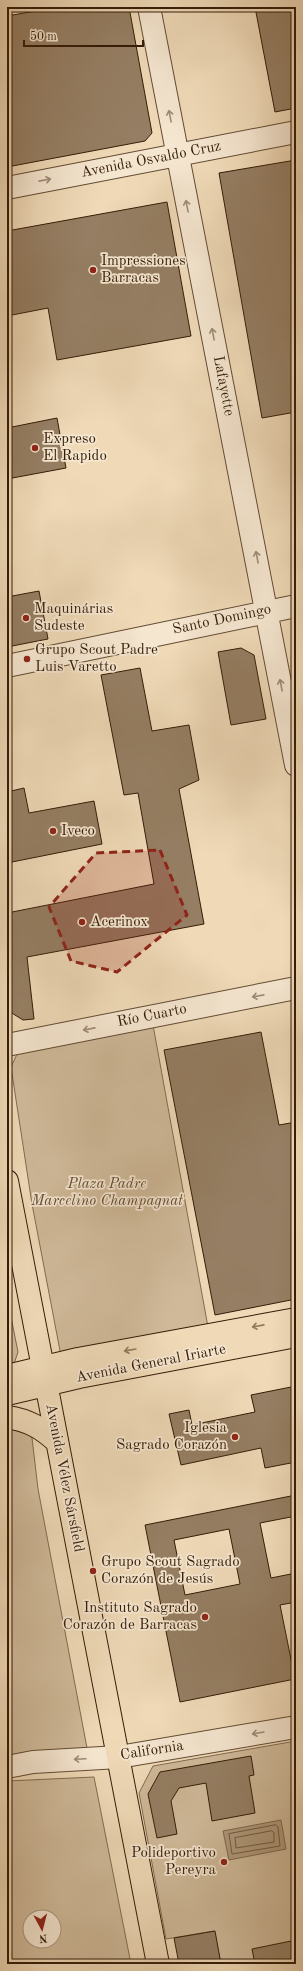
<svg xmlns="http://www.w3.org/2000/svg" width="303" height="1971" font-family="'Old Standard TT',serif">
	<rect width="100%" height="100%" fill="#efd9b7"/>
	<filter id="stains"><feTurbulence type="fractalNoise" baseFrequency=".005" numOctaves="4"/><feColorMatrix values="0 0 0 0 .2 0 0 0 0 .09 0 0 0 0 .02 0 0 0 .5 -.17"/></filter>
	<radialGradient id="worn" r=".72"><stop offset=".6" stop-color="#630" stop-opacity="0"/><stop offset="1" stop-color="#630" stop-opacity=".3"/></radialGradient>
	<path fill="#cfb999" stroke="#826a50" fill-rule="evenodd" d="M153 1025 208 1327 61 1356 32 1204 11 1067 18 1052Z
		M7 1297 18 1352 13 1367 7 1368Z
		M7 1427 25 1429 32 1438 38 1489 87 1748 7 1755Z
		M296 1741V1964H221L214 1931 166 1939 139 1793 153 1766Z
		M94 1777 131 1964H7V1781ZM30 1917H54V1941H30Z"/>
	<path fill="#af997b" stroke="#7e674d" d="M281 1820 286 1849 229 1860 223 1831Z"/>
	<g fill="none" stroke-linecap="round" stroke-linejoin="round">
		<path stroke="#725a41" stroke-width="1" d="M276 1825 278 1827 280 1846 232 1854 229 1834Z
			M272 1831 274 1833V1842L236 1848 235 1838Z"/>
	</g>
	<path fill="#957e63" stroke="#341c07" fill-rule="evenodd" d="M58 7H129L152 133 145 141 7 167V16Z
		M255 7H296V108L275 112Z
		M296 160V412L262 418 219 173Z
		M167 202 191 336 57 360 48 308 7 316V231Z
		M57 418 66 468 7 479V428Z
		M39 591 48 639 7 647V597Z
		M241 648 254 655 266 719 231 725 218 652Z
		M140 668 152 731 189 725 199 780 179 789 204 924 27 957 34 1019 23 1020 7 1010V913L154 884 138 793 124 795 101 675Z
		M24 788 29 813 94 801 102 844 7 863V792Z
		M261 1032 279 1125 296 1122V1299L215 1315 164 1050Z
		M296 1386V1462L265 1468 261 1448 181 1465 169 1414 189 1410 192 1425 255 1412 251 1395Z
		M296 1495V1516L260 1523 271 1578 296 1573V1602L280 1605 295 1679 180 1702 145 1525ZM229 1529 240 1584 185 1595 174 1540Z
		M251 1756 254 1775 249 1776 255 1813 212 1821 206 1783 179 1788 171 1801 177 1834 157 1838 148 1794 160 1772Z
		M215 1931 221 1964H179L174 1938Z
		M296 1940V1964H255L252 1949Z"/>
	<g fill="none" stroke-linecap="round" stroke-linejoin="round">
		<defs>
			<path id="minor" d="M149 7 296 765
				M7 188 296 132
				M7 666 296 606
				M7 1045 296 988
				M7 1767 33 1762 119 1757 296 1727"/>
			<path id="major" d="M7 1181 158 1964
				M7 1376 78 1359 296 1319
				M7 1394 79 1377 296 1336
				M7 1417C28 1420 42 1428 57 1442"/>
		</defs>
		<use href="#minor" stroke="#634b33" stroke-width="24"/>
		<use href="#major" stroke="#341c07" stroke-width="24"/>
		<use href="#minor" stroke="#f5e6d0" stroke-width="22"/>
		<use href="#major" stroke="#efd9b7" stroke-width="22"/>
	</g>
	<defs><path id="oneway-shaft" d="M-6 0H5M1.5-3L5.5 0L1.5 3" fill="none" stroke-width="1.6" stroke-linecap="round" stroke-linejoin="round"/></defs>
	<g stroke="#9e8b76">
		<use href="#oneway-shaft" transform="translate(170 116) rotate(-101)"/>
		<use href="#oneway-shaft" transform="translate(45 180) rotate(-11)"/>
		<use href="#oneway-shaft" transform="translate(187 206) rotate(-101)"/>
		<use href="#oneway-shaft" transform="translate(213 334) rotate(-101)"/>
		<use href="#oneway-shaft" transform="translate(257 557) rotate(-101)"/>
		<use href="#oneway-shaft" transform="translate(281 685) rotate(-101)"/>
		<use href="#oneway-shaft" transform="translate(258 996) rotate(169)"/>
		<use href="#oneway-shaft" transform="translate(89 1029) rotate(169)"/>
		<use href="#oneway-shaft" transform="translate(258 1733) rotate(170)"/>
		<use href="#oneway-shaft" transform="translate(80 1759) rotate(177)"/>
	</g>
	<g stroke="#927a5f">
		<use href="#oneway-shaft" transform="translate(258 1326) rotate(169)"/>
		<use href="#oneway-shaft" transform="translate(130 1350) rotate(170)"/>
	</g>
	<path fill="#8f2418" fill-opacity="0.2" stroke="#8f2418" stroke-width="3" stroke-dasharray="8 5" stroke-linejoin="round" d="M160 850 187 915 117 972 71 961 49 907 96 853Z"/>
	<g fill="#8f2418" stroke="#f5e6d0" stroke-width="1.5">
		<circle cx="93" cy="270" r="4"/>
		<circle cx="35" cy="448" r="4"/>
		<circle cx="26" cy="618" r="4"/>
		<circle cx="27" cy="659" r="4"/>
		<circle cx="53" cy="831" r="4"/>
		<circle cx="82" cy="922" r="4"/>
		<circle cx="235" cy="1437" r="4"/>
		<circle cx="93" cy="1571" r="4"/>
		<circle cx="205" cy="1617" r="4"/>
		<circle cx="224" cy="1862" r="4"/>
	</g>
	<g text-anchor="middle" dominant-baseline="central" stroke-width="3.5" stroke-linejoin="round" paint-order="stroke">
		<g font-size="15" fill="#341c07" stroke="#f5e6d0">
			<text transform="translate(151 160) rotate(-11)">Avenida Osvaldo Cruz</text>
			<text transform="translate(223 386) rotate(79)">Lafayette</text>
			<text transform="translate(222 620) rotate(-12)">Santo Domingo</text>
			<text transform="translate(152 1016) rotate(-11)">Río Cuarto</text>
			<text transform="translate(151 1364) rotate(-11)">Avenida General Iriarte</text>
			<text transform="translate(64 1478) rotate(79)">Avenida Vélez Sársfield</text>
			<text transform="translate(152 1751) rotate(-9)">California</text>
		</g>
		<g font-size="15" fill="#341c07" stroke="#f5e6d0" text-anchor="start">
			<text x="101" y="261">Impressiones<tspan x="101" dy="17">Barracas</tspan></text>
			<text x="43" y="439">Expreso<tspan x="43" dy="17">El Rapido</tspan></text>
			<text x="34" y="609">Maquinárias<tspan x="34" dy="17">Sudeste</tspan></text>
			<text x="35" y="650">Grupo Scout Padre<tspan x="35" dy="17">Luis Varetto</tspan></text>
			<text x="61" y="831">Iveco</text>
			<text x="90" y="922">Acerinox</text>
			<text x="227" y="1428" text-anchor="end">Iglesia<tspan x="227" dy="17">Sagrado Corazón</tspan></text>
			<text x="101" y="1562">Grupo Scout Sagrado<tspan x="101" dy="17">Corazón de Jesús</tspan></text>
			<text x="197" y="1608" text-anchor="end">Instituto Sagrado<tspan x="197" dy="17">Corazón de Barracas</tspan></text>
			<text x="216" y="1853" text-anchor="end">Polideportivo<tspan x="216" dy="17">Pereyra</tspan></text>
		</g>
		<g font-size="15" font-style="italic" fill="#624b33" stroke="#f5e6d0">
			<text x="107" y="1184">Plaza Padre<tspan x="107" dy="17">Marcelino Champagnat</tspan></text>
		</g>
	</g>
	<rect width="303" height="1971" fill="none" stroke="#efd9b7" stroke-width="24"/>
	<rect x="8" y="8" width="287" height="1955" fill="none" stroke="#341c07" stroke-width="2"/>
	<rect x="12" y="12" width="279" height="1947" fill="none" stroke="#341c07"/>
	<g transform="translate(42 1929) rotate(173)"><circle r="19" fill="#f5e6d0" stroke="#a89580"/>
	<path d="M0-3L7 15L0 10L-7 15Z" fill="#8f2418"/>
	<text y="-6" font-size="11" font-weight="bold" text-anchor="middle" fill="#341c07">N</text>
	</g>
	<path d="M24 40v6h119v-6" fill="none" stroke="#341c07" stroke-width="2"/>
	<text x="30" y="40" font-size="12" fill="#341c07" stroke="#f5e6d0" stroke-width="3" paint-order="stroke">50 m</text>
	<rect width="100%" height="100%" filter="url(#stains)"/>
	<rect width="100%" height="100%" fill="url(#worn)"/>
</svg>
